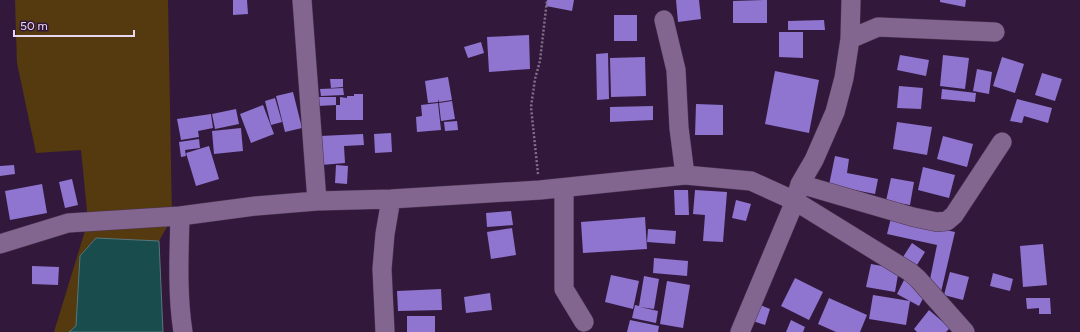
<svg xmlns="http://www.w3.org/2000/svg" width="1080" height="332" font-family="Figtree,sans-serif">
	<rect width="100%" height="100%" fill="#32193c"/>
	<path fill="#543a0e" d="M15 0H168L172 218 159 241 96 238 80 256 76 326 69 332H54L88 221 81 150 36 153 17 63Z"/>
	<path fill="#194d4d" stroke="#57777e" d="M96 238 159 241 163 332H69L76 326 80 256Z"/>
	<path fill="#8f75cf" d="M233 0H247L248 14 233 15Z
		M547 0H574L572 11 546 6Z
		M676 0H699L701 19 678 22Z
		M764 0H767V23H733V1Z
		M940 0H966L965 7 940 2Z
		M614 15H637V41H614Z
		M824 20 825 30H788V21Z
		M779 32H803V58L779 57Z
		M529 35 530 69 489 72 487 37Z
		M481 42 484 53 468 58 464 47Z
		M608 53 609 99 597 100 596 54Z
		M900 55 929 60 926 76 897 70Z
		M943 55 969 58 965 89 940 86Z
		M645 57 646 96 611 97 610 58Z
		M1002 57 1024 64 1015 93 993 86Z
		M977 69 992 72 989 94 973 91Z
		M775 71 819 80 809 133 765 124Z
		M1042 73 1062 79 1055 101 1035 95Z
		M448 77 452 100 439 102 438 99V102L428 103 425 81Z
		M330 79H343V87L331 88Z
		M899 86 923 88 921 109 897 108Z
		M343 88 344 95 321 96 320 89Z
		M942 89 976 93 975 102 941 99Z
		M293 92 302 128 285 132 276 96Z
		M354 94H363V120H336V105H340V97L347 98V96H354Z
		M318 97H336V105L318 106Z
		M275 98 282 122 271 125 265 101Z
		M1017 99 1052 108 1048 123 1024 116 1022 123 1010 121Z
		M452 101 455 119 441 121 439 103Z
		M438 103 441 130 417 132 416 117 422 116 421 105Z
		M696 104 723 105V135H695Z
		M263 105 274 134 251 143 240 114Z
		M653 106V120L610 122V107Z
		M236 109 239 124 215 129 212 114Z
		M211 114 213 128 198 131 199 137 181 140 177 119Z
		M457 121 458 130 445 131 444 122Z
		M897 122 932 127 927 155 893 149Z
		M241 128 243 151 214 154 212 131Z
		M391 133 392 152 375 153 374 134Z
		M363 134 364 145 344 146 345 163 321 165 320 136Z
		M943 136 973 144 967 167 937 159Z
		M199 139 200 148 185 150 186 156 181 157 179 142Z
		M209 146 219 179 196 186 186 153Z
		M835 156 849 159 847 173 878 179 875 194 829 185Z
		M14 165 15 174 0 176V166Z
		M336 165 348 166 347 184 335 183Z
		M923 167 955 175 949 198 918 190Z
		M891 178 914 182 910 205 886 201Z
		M72 179 78 205 65 208 59 182Z
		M42 184 47 213 10 220 5 191Z
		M674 190H688L689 215H675Z
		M695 190 727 192 723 242 703 241 705 215 693 214Z
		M736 200 751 204 746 221 732 218Z
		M511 211 513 225 487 227 486 213Z
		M645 217 647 249 583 253 581 222Z
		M891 218 955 232 941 292 928 289 937 245 887 234Z
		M512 228 516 255 491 259 487 232Z
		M648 229 676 231 675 244 647 242Z
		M912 243 925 252 917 265 903 257Z
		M1043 244 1047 285 1023 287 1020 246Z
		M654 258 688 261 687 276 653 273Z
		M871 264 899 269 895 292 866 287Z
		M32 266 59 267 58 285 32 284Z
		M950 272 969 277 963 300 944 295Z
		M993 273 1013 279 1010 291 990 286Z
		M611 275 639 281 633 309 605 302Z
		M644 276 659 279 654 309 640 307 658 311 656 323 632 318 635 305 639 306Z
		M795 278 823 292 809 320 781 306Z
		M904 280 927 291 919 306 897 294Z
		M667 281 690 285 683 328 660 324Z
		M441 289 442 310 398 311 397 291Z
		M490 293 492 310 466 313 464 297Z
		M873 295 910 301 906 325 869 319Z
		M829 298 867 315 860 332H836L818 324Z
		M1026 298H1050L1051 314H1039V308L1027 309Z
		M758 304 770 309 765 325 753 321Z
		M929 310 950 328 946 332H917L914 329Z
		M407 316H435V332H407Z
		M630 320 659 326 658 332H627Z
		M791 320 805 327 803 332H786Z"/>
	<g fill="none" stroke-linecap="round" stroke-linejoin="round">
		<defs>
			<path id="minor" d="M302 0 317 201
				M851 0 850 39 844 78 835 112 814 160 800 184 795 201 910 272 918 279 965 332
				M664 20 676 70 679 128 685 175
				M850 39 878 27 995 32
				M800 184 913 217 937 222 947 221 954 215 1002 142
				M564 188V289L584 322
				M180 216C179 254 177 294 183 332
				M0 244 68 223 180 216 256 206 317 201 391 199 540 190 685 175 751 181 795 201 740 332
				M385 332 382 269 385 234 391 199"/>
		</defs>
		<use href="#minor" stroke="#4b3553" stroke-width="20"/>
		<path stroke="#836e8c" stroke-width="2.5" stroke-dasharray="2 2" stroke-linecap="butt" d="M538 174 531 107 535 79 540 61 547 0"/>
		<use href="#minor" stroke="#83668f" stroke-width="19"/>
	</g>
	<path d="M14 30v6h120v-6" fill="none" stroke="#e8d8ef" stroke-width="2"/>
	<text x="20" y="30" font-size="12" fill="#e8d8ef" stroke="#32193c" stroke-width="3" paint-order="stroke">50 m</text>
</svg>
